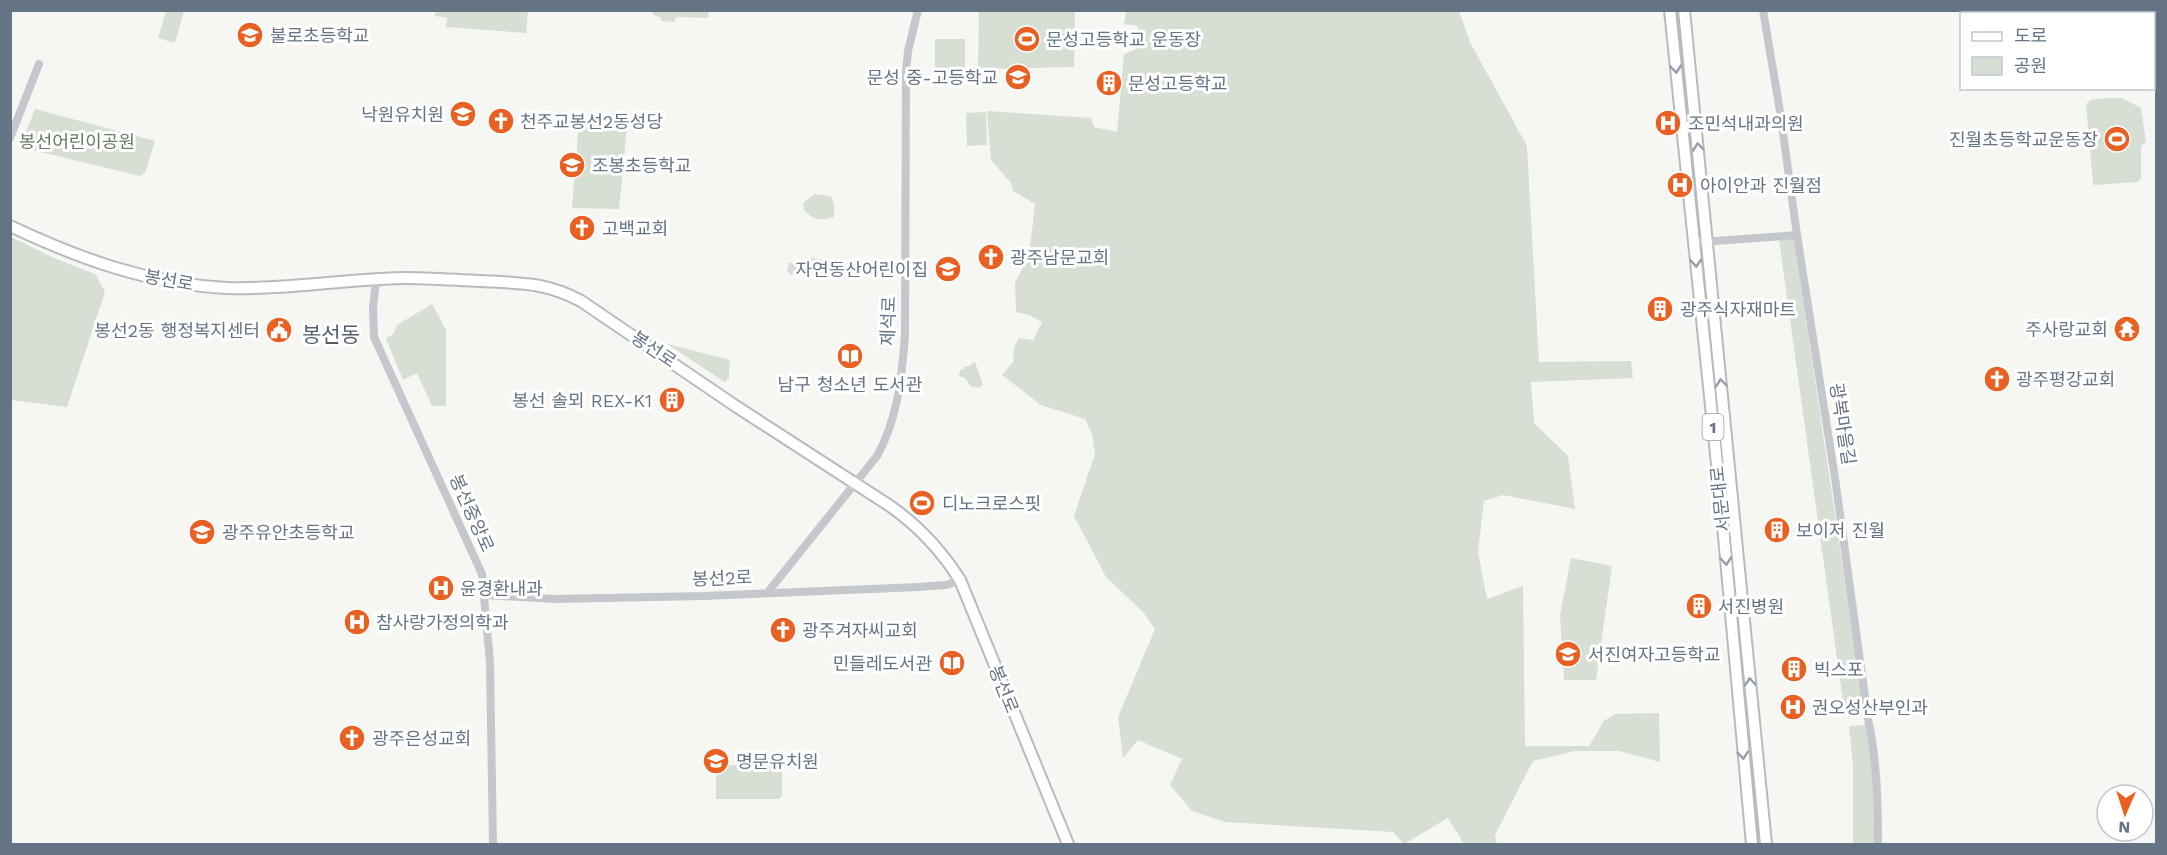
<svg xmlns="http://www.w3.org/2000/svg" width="2167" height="855" font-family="'Work Sans','Noto Sans KR',sans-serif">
	<rect width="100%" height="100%" fill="#f6f7f3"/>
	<path fill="#d7ded4" d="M166 11H184L175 43 158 38Z
		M436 11H528L526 33 446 27 447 18 435 16Z
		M651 11H709L708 18 677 17 674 22 661 21V18L654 15Z
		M979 11H1075L1074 67 978 69Z
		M1126 11H1459L1470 42 1527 146 1539 362 1631 361 1633 378 1531 382 1534 423 1568 456 1575 509 1503 495 1484 501 1478 552 1487 599 1523 586 1525 746H1589L1604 721 1615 714 1659 713 1660 762 1619 751H1575L1533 761 1495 835 1497 844H1464L1448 818 1404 844 1393 832 1225 822 1192 811 1170 785 1182 759 1138 740 1123 758 1118 717 1155 629 1143 612 1106 577 1074 516 1095 454 1092 433 1085 419 1041 405 1002 375 1013 362 1014 347 1019 338 1033 340 1042 322 1029 315 1016 312 1015 283 1029 256 1035 204 1013 191 1011 183 991 160 987 111 1091 118 1094 127 1117 132 1124 54 1135 50 1138 26 1124 24Z
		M935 39H965V76H935Z
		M2105 98H2122L2141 108 2146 142 2141 146V179L2137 182 2094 185 2093 184 2086 104 2091 100Z
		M35 109 155 141 145 173 140 176 20 147Z
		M986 112 987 145 967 146 966 113Z
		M579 123 627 127 619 209 572 208Z
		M814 194 831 196 834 204V217C821 221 813 220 804 210L803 203Z
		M11 237 54 258 95 274 105 292 67 407 11 400Z
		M1794 239 1865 716H1845L1779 240Z
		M812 258 826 260 834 270 833 274 798 272 792 275 787 271 789 262 796 265 801 260 803 262 807 259Z
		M432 304 446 330V406H432L417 373 403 380 386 339 394 333 397 325Z
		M667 344 730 360 729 379H727L726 383Z
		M975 362 983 385 979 388 970 386 966 379 959 376 960 370 964 369V366L968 367Z
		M1571 558 1612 566 1596 680H1564L1560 615Z
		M1865 725 1875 779 1874 844H1853V765L1849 726Z
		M716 765H782V796L779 799H716Z"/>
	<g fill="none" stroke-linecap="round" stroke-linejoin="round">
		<defs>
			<path id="major" d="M1670 10 1720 493 1752 844
				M1684 10 1766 844
				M10 226C80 259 149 284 227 288 286 290 345 279 403 278 429 278 455 280 480 281 519 283 546 282 581 301L734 405 890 506C920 527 941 550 960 580L1068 844"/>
		</defs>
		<use href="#major" stroke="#b7bbbf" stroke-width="14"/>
		<path stroke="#c4c7cb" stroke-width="8" d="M1763 10 1780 111 1797 235 1835 478 1868 719C1877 761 1878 801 1878 844
			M10 138 39 64
			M1702 242 1797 235
			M376 280 373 308 374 337 482 574 490 663 493 844
			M768 592 877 456C898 418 902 376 905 334L906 71 908 51 918 10
			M485 595 554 599 705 596 919 587 946 585 960 580"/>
		<use href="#major" stroke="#fff" stroke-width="10"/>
	</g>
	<defs><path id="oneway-chevron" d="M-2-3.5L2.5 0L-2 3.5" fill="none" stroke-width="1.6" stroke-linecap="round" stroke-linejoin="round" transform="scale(1.5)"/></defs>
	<g stroke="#939eaa">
		<use href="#oneway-chevron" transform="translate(1676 69) rotate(84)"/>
		<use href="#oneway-chevron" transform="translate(1698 147) rotate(-96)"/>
		<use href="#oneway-chevron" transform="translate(1696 263) rotate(86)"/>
		<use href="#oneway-chevron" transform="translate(1721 383) rotate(-95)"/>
		<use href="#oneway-chevron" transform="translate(1726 561) rotate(85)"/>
		<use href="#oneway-chevron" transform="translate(1750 682) rotate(-95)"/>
		<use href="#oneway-chevron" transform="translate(1743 755) rotate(85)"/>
	</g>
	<defs>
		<symbol id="school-disc" viewBox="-11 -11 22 22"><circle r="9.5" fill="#e86022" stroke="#fff"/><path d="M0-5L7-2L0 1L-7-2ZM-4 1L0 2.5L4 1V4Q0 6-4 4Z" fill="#fff"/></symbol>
		<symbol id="stadium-disc" viewBox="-11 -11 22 22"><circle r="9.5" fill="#e86022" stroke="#fff"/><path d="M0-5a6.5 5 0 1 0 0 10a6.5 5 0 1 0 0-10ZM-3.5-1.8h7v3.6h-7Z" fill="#fff"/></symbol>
		<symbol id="building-disc" viewBox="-11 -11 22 22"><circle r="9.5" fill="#e86022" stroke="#fff"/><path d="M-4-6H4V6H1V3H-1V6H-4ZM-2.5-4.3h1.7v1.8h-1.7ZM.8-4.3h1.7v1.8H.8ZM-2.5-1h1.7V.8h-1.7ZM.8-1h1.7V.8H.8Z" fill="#fff"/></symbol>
		<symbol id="church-disc" viewBox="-11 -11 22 22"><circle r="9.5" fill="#e86022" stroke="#fff"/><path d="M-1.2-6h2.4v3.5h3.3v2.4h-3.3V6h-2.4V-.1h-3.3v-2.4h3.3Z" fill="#fff"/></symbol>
		<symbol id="hospital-disc" viewBox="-11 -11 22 22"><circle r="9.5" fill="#e86022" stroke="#fff"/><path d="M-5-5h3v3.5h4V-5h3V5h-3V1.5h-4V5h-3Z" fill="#fff"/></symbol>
		<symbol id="temple-disc" viewBox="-11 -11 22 22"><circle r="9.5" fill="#e86022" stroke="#fff"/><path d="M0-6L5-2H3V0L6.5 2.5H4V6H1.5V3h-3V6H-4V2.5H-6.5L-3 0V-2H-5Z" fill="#fff"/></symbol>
		<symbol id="civic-disc" viewBox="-11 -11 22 22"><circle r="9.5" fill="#e86022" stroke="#fff"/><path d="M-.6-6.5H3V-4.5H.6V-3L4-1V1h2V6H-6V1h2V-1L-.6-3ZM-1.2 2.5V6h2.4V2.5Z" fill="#fff"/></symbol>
		<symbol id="library-disc" viewBox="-11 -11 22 22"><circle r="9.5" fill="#e86022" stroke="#fff"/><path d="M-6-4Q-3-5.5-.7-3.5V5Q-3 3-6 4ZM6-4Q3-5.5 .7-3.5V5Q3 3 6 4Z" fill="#fff"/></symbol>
	</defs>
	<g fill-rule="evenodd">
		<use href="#school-disc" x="235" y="20" width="30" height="30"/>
		<use href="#stadium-disc" x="1012" y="24" width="30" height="30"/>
		<use href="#school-disc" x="1003" y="62" width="30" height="30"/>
		<use href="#building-disc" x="1094" y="68" width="30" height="30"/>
		<use href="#school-disc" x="448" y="99" width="30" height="30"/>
		<use href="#church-disc" x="486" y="106" width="30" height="30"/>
		<use href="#hospital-disc" x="1653" y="108" width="30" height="30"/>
		<use href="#stadium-disc" x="2102" y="124" width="30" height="30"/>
		<use href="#school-disc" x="557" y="150" width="30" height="30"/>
		<use href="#hospital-disc" x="1665" y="170" width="30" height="30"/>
		<use href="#church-disc" x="567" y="213" width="30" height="30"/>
		<use href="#church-disc" x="976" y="242" width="30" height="30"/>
		<use href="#school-disc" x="933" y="254" width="30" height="30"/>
		<use href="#building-disc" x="1645" y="294" width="30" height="30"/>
		<use href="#temple-disc" x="2112" y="314" width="30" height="30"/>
		<use href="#civic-disc" x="264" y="315" width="30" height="30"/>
		<use href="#library-disc" x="835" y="341" width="30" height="30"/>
		<use href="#church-disc" x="1982" y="364" width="30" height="30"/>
		<use href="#building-disc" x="657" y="385" width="30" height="30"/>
		<use href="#stadium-disc" x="907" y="488" width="30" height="30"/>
		<use href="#building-disc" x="1762" y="515" width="30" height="30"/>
		<use href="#school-disc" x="187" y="517" width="30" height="30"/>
		<use href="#hospital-disc" x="426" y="573" width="30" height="30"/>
		<use href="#building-disc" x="1684" y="591" width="30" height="30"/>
		<use href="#hospital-disc" x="342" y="607" width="30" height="30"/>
		<use href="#church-disc" x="768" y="615" width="30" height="30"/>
		<use href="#school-disc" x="1553" y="639" width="30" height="30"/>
		<use href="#library-disc" x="937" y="648" width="30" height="30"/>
		<use href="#building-disc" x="1779" y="654" width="30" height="30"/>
		<use href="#hospital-disc" x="1778" y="692" width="30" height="30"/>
		<use href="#church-disc" x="337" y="723" width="30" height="30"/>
		<use href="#school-disc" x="701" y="746" width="30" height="30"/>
	</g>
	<g text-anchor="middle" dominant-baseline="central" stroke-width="6" stroke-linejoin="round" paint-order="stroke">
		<rect fill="#fff" stroke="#939eaa" stroke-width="1.5" x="1702.5" y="414" width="21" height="26" rx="4.5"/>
		<g font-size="16" font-weight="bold" fill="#657485">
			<text x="1713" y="427">1</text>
		</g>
		<g font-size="18" fill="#657485" stroke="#fff" text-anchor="start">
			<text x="270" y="35">불로초등학교</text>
			<text x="1046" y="39">문성고등학교 운동장</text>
			<text x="998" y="77" text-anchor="end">문성 중-고등학교</text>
			<text x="1128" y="83">문성고등학교</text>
			<text x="444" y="114" text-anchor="end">낙원유치원</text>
			<text x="520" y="121">천주교봉선2동성당</text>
			<text x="1688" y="123">조민석내과의원</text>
			<text x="2098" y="139" text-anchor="end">진월초등학교운동장</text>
			<text x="592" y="165">조봉초등학교</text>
			<text x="1700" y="185">아이안과 진월점</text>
			<text x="602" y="228">고백교회</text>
			<text x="1010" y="257">광주남문교회</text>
			<text x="928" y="269" text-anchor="end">자연동산어린이집</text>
			<text x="1680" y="309">광주식자재마트</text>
			<text x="2108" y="329" text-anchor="end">주사랑교회</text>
			<text x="260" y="330" text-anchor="end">봉선2동 행정복지센터</text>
			<text x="2016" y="379">광주평강교회</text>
			<text x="850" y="384" text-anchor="middle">남구 청소년 도서관</text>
			<text x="652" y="400" text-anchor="end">봉선 솔뫼 REX-K1</text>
			<text x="942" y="503">디노크로스핏</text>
			<text x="1796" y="530">보이저 진월</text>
			<text x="222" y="532">광주유안초등학교</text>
			<text x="460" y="588">윤경환내과</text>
			<text x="1718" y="606">서진병원</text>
			<text x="376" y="622">참사랑가정의학과</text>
			<text x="802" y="630">광주겨자씨교회</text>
			<text x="1588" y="654">서진여자고등학교</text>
			<text x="932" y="663" text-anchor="end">민들레도서관</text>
			<text x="1814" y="669">빅스포</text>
			<text x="1812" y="707">권오성산부인과</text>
			<text x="372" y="738">광주은성교회</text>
			<text x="736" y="761">명문유치원</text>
		</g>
		<g font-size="18" fill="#677c64" stroke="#fff">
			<text x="77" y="141">봉선어린이공원</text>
		</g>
		<g font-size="18" fill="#657485" stroke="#fff">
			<text transform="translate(169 280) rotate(10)">봉선로</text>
			<text transform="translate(888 321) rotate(-88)">제석로</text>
			<text transform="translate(654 349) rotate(34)">봉선로</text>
			<text transform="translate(1843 424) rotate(81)">광복마을길</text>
			<text transform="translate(1720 499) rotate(-96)">서문대로</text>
			<text transform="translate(472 513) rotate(66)">봉선중앙로</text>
			<text transform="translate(722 578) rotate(-2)">봉선2로</text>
			<text transform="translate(1004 689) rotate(68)">봉선로</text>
		</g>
		<g font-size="21" fill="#535e6a" stroke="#fff">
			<text x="331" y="334">봉선동</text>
		</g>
	</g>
	<rect width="2167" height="855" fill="none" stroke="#657485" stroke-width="24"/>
	<rect x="1960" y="12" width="195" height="78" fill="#ffffff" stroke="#c1c7ce" stroke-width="1.5"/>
	<rect x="1972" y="32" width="30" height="9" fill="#ffffff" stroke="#c1c7ce" stroke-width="1.5"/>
	<text x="2014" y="42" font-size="18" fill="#657485">도로</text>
	<rect x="1972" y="57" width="30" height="18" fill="#d7ded4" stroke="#c1c7ce" stroke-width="1.5"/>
	<text x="2014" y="72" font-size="18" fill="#657485">공원</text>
	<g transform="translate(2125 813) rotate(183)"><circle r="28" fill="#ffffff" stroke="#c1c7ce" stroke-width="1.5"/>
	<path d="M0-4.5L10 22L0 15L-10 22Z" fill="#e86022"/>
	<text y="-9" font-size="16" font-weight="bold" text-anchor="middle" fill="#657485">N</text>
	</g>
</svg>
